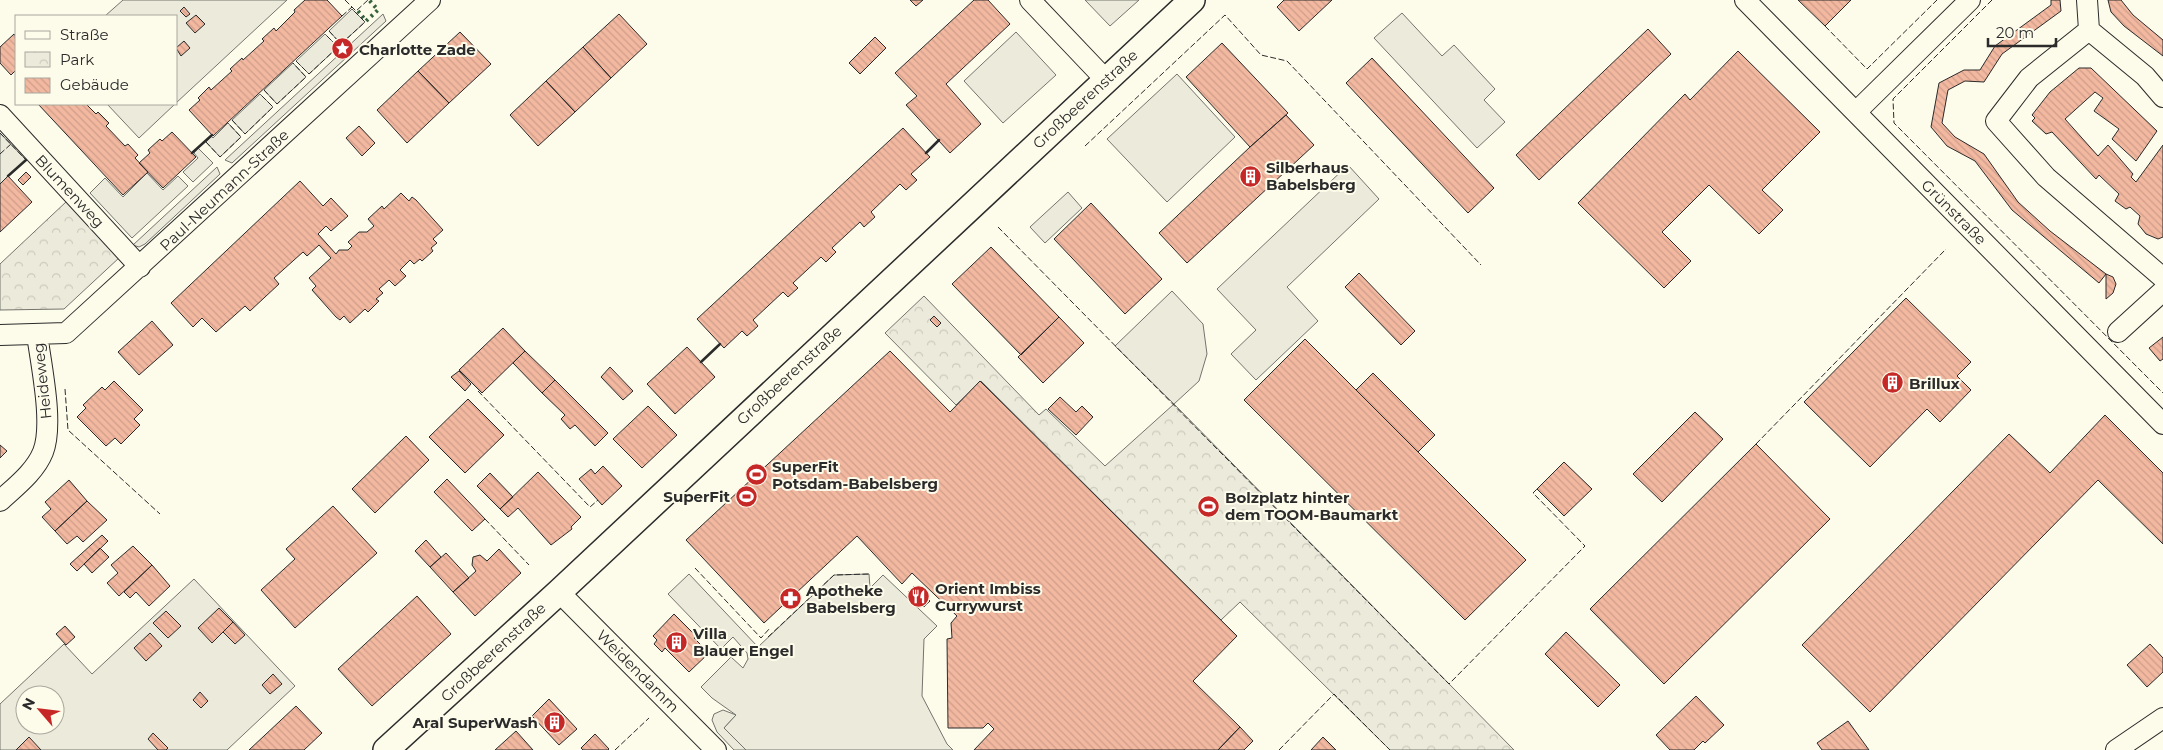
<svg xmlns="http://www.w3.org/2000/svg" width="2163" height="750" font-family="Montserrat,sans-serif">
	<defs>
		<pattern id="park-crowns" width="20" height="18" patternUnits="userSpaceOnUse" patternTransform="scale(1.25)"><rect width="20" height="18" fill="#ecebdb"/><path d="M2 6a3 3 0 1 1 6 0M12 15a3 3 0 1 1 6 0" fill="none" stroke="#cbcabc"/></pattern>
		<pattern id="building-back-hatch" width="6" height="6" patternUnits="userSpaceOnUse" patternTransform="scale(1.25)"><rect width="6" height="6" fill="#f2b8a0"/><path d="M-1 5l2 2M0 0l6 6M5-1l2 2" fill="none" stroke="#d09e8a"/></pattern>
	</defs>
	<rect width="100%" height="100%" fill="#fdfbea"/>
	<path fill="#ecebdb" stroke="#74746e" fill-rule="evenodd" d="M123 0H287L176 103V16H105Z
		M1085 0H1139L1110 26Z
		M352 9 365 22 341 44 329 31Z
		M383 14 386 21 232 163 225 160Z
		M1016 32 1056 75 1003 123 964 81Z
		M325 34 338 47 309 74 296 61Z
		M293 63 306 77 277 104 264 90Z
		M260 94 273 107 245 134 232 120Z
		M107 104H175L139 138Z
		M228 123 241 137 220 157 206 142 211 136 213 138Z
		M0 133 26 160 0 184Z
		M198 148 213 163 193 182 183 172 198 158 194 153Z
		M217 167 220 174 145 244 139 247 133 245Z
		M147 173 163 190 178 176 188 186 132 238 90 193 105 178 123 197Z
		M194 579 295 686 227 750H0V704L64 644 92 674ZM25 695H55V725H25Z
		M723 710 736 715 724 728 746 750H734L717 732 712 720 714 714Z"/>
	<path fill="url(#park-crowns)" stroke="#74746e" d="M67 201 120 257 64 309 0 310V264Z
		M924 296 1039 415 1046 409 1105 466 1174 404 1514 750H1390L1240 602 1221 620 981 381 956 405 885 333Z"/>
	<path fill="#eceadb" stroke="#74746e" d="M1402 13 1442 56 1454 45 1495 89 1484 100 1505 122 1477 148 1374 38Z
		M1177 74 1235 137 1167 202 1107 139Z
		M1348 165 1379 199 1287 287 1318 321 1256 380 1231 354 1256 330 1217 289Z
		M1068 192 1082 208 1045 243 1030 227Z
		M1172 291 1203 324 1207 354 1199 381 1174 404 1115 346Z
		M689 574 758 647 834 575 869 574 870 588 883 575 937 626 924 639 922 696 947 744 953 750H746L724 728 736 715 712 698 701 687 731 657 743 668 748 659 747 653 733 637 721 649 668 594Z"/>
	<path fill="url(#building-back-hatch)" stroke="#2b2b2b" d="M305 0H327L342 16 213 136 189 110 200 100 198 98 209 87 211 90 232 71 230 69 242 58 243 60 264 41 262 39 274 28 276 31 295 12 294 10Z
		M910 0H923L916 6Z
		M974 0H988L1010 24 946 84 981 124 950 153 906 105 917 96 895 73Z
		M1284 0H1332L1299 31 1277 7Z
		M1798 0H1851L1825 26Z
		M2051 0H2060L2061 11 2002 54 1984 82 1965 81 1948 90 1942 123 1955 137 1984 154 2018 202 2050 231 2106 274 2099 283 2012 210 1975 161 1947 146 1931 127 1939 83 1964 70H1980L1995 46 2051 5Z
		M2108 0H2121L2133 15 2163 40V56L2124 26 2111 12Z
		M184 7 190 14 186 17 180 11Z
		M619 14 647 44 611 78 583 47Z
		M196 15 205 24 195 33 186 23Z
		M1648 29 1671 54 1539 180 1516 155Z
		M460 32 491 64 449 103 418 71Z
		M14 34 16 37V70L11 75 0 63V47Z
		M875 37 886 48 860 74 849 63Z
		M184 41 190 48 181 56 176 48Z
		M1222 43 1288 113 1250 147 1186 77Z
		M583 47 611 78 575 112 546 81Z
		M1738 51 1820 132 1762 190 1783 210 1759 234 1709 185 1662 232 1691 261 1664 288 1578 203 1685 94 1690 100Z
		M1372 58 1494 188 1468 213 1346 83Z
		M2079 68H2091L2157 131 2136 161 2112 139 2119 129 2094 111 2103 98 2095 92 2065 119 2098 156 2108 145 2133 174 2131 177 2136 182 2163 145V237L2158 239 2146 234 2138 224 2140 216 2130 207 2126 209 2115 201 2119 194 2099 175 2096 179 2052 132 2046 134 2032 121 2035 118 2032 115 2050 92Z
		M418 71 449 103 407 143 377 110Z
		M546 81 575 112 538 146 510 115Z
		M38 104H86L96 114 98 112 109 123 106 126 125 146 128 144 138 155 135 158 148 172 123 195Z
		M1286 115 1314 145 1187 263 1159 233 1250 147Z
		M359 126 375 143 362 156 346 138Z
		M903 128 930 157 911 174 917 180 906 190 900 184 871 212 875 217 864 227 860 222 832 248 836 252 826 262 821 257 793 283 798 288 788 297 783 292 753 320 758 326 747 336 742 331 724 348 697 319Z
		M172 132 196 157 163 188 139 163 150 153 148 150 160 139 162 141Z
		M26 172 31 177 23 185 18 180Z
		M8 176 32 202 0 232V184Z
		M300 181 323 206 331 198 348 216 331 231 326 226 318 234 336 254 339 250H348L352 246 348 242 359 232H367L374 226 368 219 382 206 384 209 401 193 409 201 412 197 416 200 443 230 433 239 437 243 431 248 433 251 422 261 420 259 414 264 410 260 400 270 406 276 395 286 389 280 379 289 383 293 376 299 379 301 368 312 365 309 350 323 344 316 340 320 336 317 312 290 316 286 309 278 331 258 319 245 307 256 303 252 274 278 279 284 250 311 245 306 216 332 202 318 193 327 171 303Z
		M1091 203 1162 279 1125 314 1054 239Z
		M991 247 1059 317 1021 355 952 284Z
		M1359 273 1415 331 1401 345 1345 287Z
		M2106 274 2113 277 2116 284 2113 293 2106 299Z
		M1906 298 1971 362 1957 376 1971 390 1940 422 1927 409 1870 467 1804 402Z
		M934 316 941 323 937 327 930 320Z
		M1059 317 1084 343 1043 383 1018 357Z
		M152 321 173 345 139 375 118 352Z
		M503 328 525 351 482 393 459 370Z
		M2163 337V359L2160 361 2149 348Z
		M1305 339 1526 560 1465 620 1244 400Z
		M687 347 715 377 675 414 647 384Z
		M525 351 555 380 542 393 513 363Z
		M890 351 950 412 980 381 1237 636 1193 681 1240 727 1218 750H974L994 729 988 723 983 728H948L947 639 952 638 951 623 957 616 912 573 902 584 857 536 764 623 686 540Z
		M610 367 633 391 623 400 601 377Z
		M459 371 471 384 465 391 451 377Z
		M1373 373 1435 435 1418 452 1356 390Z
		M555 380 608 433 595 446 575 425 570 429 561 419 565 415 542 393Z
		M114 381 143 410 134 419 140 425 121 444 115 438 106 446 77 417 86 408 83 405 102 387 105 390Z
		M1060 397 1076 412 1082 406 1093 417 1076 435 1048 409Z
		M468 399 504 435 465 473 429 437Z
		M648 406 677 435 642 468 613 439Z
		M1695 412 1723 439 1662 502 1633 474Z
		M2105 415 2163 473V544L2098 480 1870 712 1802 645 2009 434 2050 473Z
		M406 436 429 460 375 513 352 489Z
		M1756 444 1830 519 1664 684 1590 609Z
		M0 445 7 451 0 458Z
		M1564 462 1592 489 1564 516 1537 489Z
		M603 466 622 486 602 505 579 479 591 469 595 474Z
		M538 472 581 517 571 527 572 529 551 545 518 508 508 517 500 509Z
		M490 473 513 497 500 509 477 486Z
		M447 479 485 519 472 531 434 492Z
		M69 480 87 501 55 531 42 517 51 509 45 502Z
		M87 501 107 520 83 542 77 536 67 544 55 531Z
		M333 506 377 553 295 628 261 590 295 559 286 549Z
		M102 535 108 541 77 571 70 564Z
		M426 540 441 557 430 567 415 551Z
		M133 546 152 565 119 596 107 583 118 573 111 565Z
		M100 548 109 557 92 573 84 564Z
		M499 549 521 573 475 616 453 592 476 571 472 565 473 557 480 555 487 561Z
		M446 553 469 578 453 592 430 567Z
		M152 565 170 586 149 606 136 592 130 598 124 592Z
		M914 586 930 601 924 607 908 592Z
		M417 596 451 634 372 706 338 669Z
		M219 608 233 622 212 643 198 628Z
		M166 611 181 626 168 638 153 623Z
		M674 614 696 636 694 638 709 653 689 672 665 648 662 652 654 644 657 640 653 636Z
		M233 622 245 635 235 644 223 632Z
		M65 626 75 637 66 645 56 634Z
		M1566 632 1620 685 1598 707 1545 654Z
		M150 633 162 646 146 661 134 648Z
		M2150 644 2163 658V672L2147 687 2127 665Z
		M273 674 282 684 270 694 262 685Z
		M200 692 208 701 201 708 193 700Z
		M1696 696 1724 725 1705 743 1703 741 1694 750H1670L1656 735Z
		M549 699 577 729 559 745 532 716Z
		M296 706 322 733 304 750H249Z
		M1848 721 1869 750H1822L1817 743Z
		M1240 727 1253 741 1244 750H1218Z
		M516 731 533 750H495Z
		M153 733 168 748 166 750H158L148 739Z
		M595 734 609 749 608 750H583L581 748Z
		M29 737 41 750H16Z
		M1323 737 1336 750H1311Z"/>
	<g fill="none" stroke-linecap="round" stroke-linejoin="round">
		<defs>
			<path id="minor" d="M1030 0 1106 80
				M1745 0 2163 424
				M2087 0 2089 30 2145 76 2163 97
				M2089 30 2029 78 1996 121 2046 177 2163 278
				M1856 112 1970 0
				M0 115 140 267
				M2118 332 2163 291
				M0 335 66 333 430 0
				M0 501C15 487 35 472 43 452 54 424 41 365 37 334
				M559 592 716 750
				M2116 750 2163 718"/>
			<path id="tertiary" d="M386 750 559 592 1192 0"/>
		</defs>
		<use href="#minor" stroke="#2b2b2b" stroke-width="22"/>
		<use href="#tertiary" stroke="#2b2b2b" stroke-width="28"/>
		<use href="#minor" stroke="#fdfbea" stroke-width="20"/>
		<use href="#tertiary" stroke="#fdfbea" stroke-width="25"/>
		<path stroke="#34623c" stroke-width="4" stroke-dasharray="2.5 4" stroke-linecap="butt" d="M358 11 366 21 378 10 369 0"/>
		<path stroke="#2b2b2b" stroke-width="1" stroke-dasharray="6 2.5" stroke-linecap="butt" d="M345 0 356 11 368 0
			M1992 0 1893 99 1894 123 2163 393
			M342 16 352 7
			M1825 26 1867 69 1937 0
			M329 31 341 44 365 22 352 9
			M296 61 309 74 338 47 325 34
			M264 90 277 104 306 77 293 63
			M232 120 245 134 273 107 260 94
			M0 133 26 160
			M206 142 220 157 241 137 228 123
			M1085 146 1225 15 1261 55 1287 61 1481 265
			M0 154 11 144
			M998 227 1449 684 1585 546 1533 493 1537 489
			M65 389 68 430 160 514
			M478 391 590 507 598 500
			M1756 444 1946 249
			M485 519 529 565
			M695 568 761 638 770 628
			M768 637 834 575 869 574
			M615 750 649 718
			M1279 750 1334 694 1390 750"/>
		<path stroke="#2b2b2b" stroke-width="2.5" d="M192 153 212 135
			M926 153 939 140
			M8 176 26 160
			M701 362 720 344"/>
	</g>
	<defs>
		<symbol id="sight-disc" viewBox="-11 -11 22 22"><circle r="9.5" fill="#c62828" stroke="#fdfbea"/><path d="M0-6L1.8-2.2L6-1.7L2.9 1.2L3.7 5.4L0 3.3L-3.7 5.4L-2.9 1.2L-6-1.7L-1.8-2.2Z" fill="#fff"/></symbol>
		<symbol id="building-disc" viewBox="-11 -11 22 22"><circle r="9.5" fill="#c62828" stroke="#fdfbea"/><path d="M-4-6H4V6H1V3H-1V6H-4ZM-2.5-4.3h1.7v1.8h-1.7ZM.8-4.3h1.7v1.8H.8ZM-2.5-1h1.7V.8h-1.7ZM.8-1h1.7V.8H.8Z" fill="#fff"/></symbol>
		<symbol id="stadium-disc" viewBox="-11 -11 22 22"><circle r="9.5" fill="#c62828" stroke="#fdfbea"/><path d="M0-5a6.5 5 0 1 0 0 10a6.5 5 0 1 0 0-10ZM-3.5-1.8h7v3.6h-7Z" fill="#fff"/></symbol>
		<symbol id="restaurant-disc" viewBox="-11 -11 22 22"><circle r="9.5" fill="#c62828" stroke="#fdfbea"/><path d="M-5-6h1v4h1v-4h1v4h1v-4h1v5L-1.5 .5V6h-2V.5L-5-1ZM5-6V6H3V1.5H1.5Q1.5-4 5-6Z" fill="#fff"/></symbol>
		<symbol id="pharmacy-disc" viewBox="-11 -11 22 22"><circle r="9.5" fill="#c62828" stroke="#fdfbea"/><path d="M-2-6h4v4h4v4h-4v4h-4v-4h-4v-4h4Z" fill="#fff"/></symbol>
	</defs>
	<g fill-rule="evenodd">
		<use href="#sight-disc" x="330" y="36" width="25" height="25"/>
		<use href="#building-disc" x="1238" y="164" width="25" height="25"/>
		<use href="#building-disc" x="1880" y="370" width="25" height="25"/>
		<use href="#stadium-disc" x="744" y="462" width="25" height="25"/>
		<use href="#stadium-disc" x="734" y="484" width="25" height="25"/>
		<use href="#stadium-disc" x="1196" y="494" width="25" height="25"/>
		<use href="#restaurant-disc" x="906" y="584" width="25" height="25"/>
		<use href="#pharmacy-disc" x="778" y="586" width="25" height="25"/>
		<use href="#building-disc" x="664" y="630" width="25" height="25"/>
		<use href="#building-disc" x="542" y="710" width="25" height="25"/>
	</g>
	<g text-anchor="middle" dominant-baseline="central" stroke-width="4" stroke-linejoin="round" paint-order="stroke">
		<g font-size="15" font-weight="bold" fill="#2b2b2b" stroke="#fdfbea" text-anchor="start">
			<text x="359" y="49">Charlotte Zade</text>
			<text x="1266" y="167">Silberhaus<tspan x="1266" dy="17">Babelsberg</tspan></text>
			<text x="1909" y="383">Brillux</text>
			<text x="772" y="466">SuperFit<tspan x="772" dy="17">Potsdam-Babelsberg</tspan></text>
			<text x="730" y="496" text-anchor="end">SuperFit</text>
			<text x="1225" y="497">Bolzplatz hinter<tspan x="1225" dy="17">dem TOOM-Baumarkt</tspan></text>
			<text x="935" y="588">Orient Imbiss<tspan x="935" dy="17">Currywurst</tspan></text>
			<text x="806" y="590">Apotheke<tspan x="806" dy="17">Babelsberg</tspan></text>
			<text x="693" y="633">Villa<tspan x="693" dy="17">Blauer Engel</tspan></text>
			<text x="538" y="722" text-anchor="end">Aral SuperWash</text>
		</g>
		<g font-size="15" fill="#2b2b2b" stroke="#fdfbea">
			<text transform="translate(1085 99) rotate(-43)">Großbeerenstraße</text>
			<text transform="translate(224 190) rotate(-43)">Paul-Neumann-Straße</text>
			<text transform="translate(70 191) rotate(47)">Blumenweg</text>
			<text transform="translate(1954 212) rotate(45)">Grünstraße</text>
			<text transform="translate(789 375) rotate(-43)">Großbeerenstraße</text>
			<text transform="translate(42 381) rotate(-96)">Heideweg</text>
			<text transform="translate(493 652) rotate(-43)">Großbeerenstraße</text>
			<text transform="translate(638 671) rotate(45)">Weidendamm</text>
		</g>
	</g>
	<rect x="15" y="15" width="162" height="90" fill="#fdfbea" stroke="#a9a89e"/>
	<rect x="25" y="31" width="25" height="8" fill="#fdfbea" stroke="#a9a89e"/>
	<text x="60" y="40" font-size="15" fill="#2b2b2b">Straße</text>
	<rect x="25" y="52" width="25" height="15" fill="url(#park-crowns)" stroke="#a9a89e"/>
	<text x="60" y="65" font-size="15" fill="#2b2b2b">Park</text>
	<rect x="25" y="78" width="25" height="15" fill="url(#building-back-hatch)" stroke="#a9a89e"/>
	<text x="60" y="90" font-size="15" fill="#2b2b2b">Gebäude</text>
	<g transform="translate(40 710) rotate(298)"><circle r="24" fill="#fdfbea" stroke="#a9a89e"/>
	<path d="M0-4L9 19L0 12L-9 19Z" fill="#c62828"/>
	<text y="-8" font-size="14" font-weight="bold" text-anchor="middle" fill="#2b2b2b">N</text>
	</g>
	<path d="M1988 38v8h68v-8" fill="none" stroke="#2b2b2b" stroke-width="2.5"/>
	<text x="1996" y="38" font-size="15" fill="#2b2b2b" stroke="#fdfbea" stroke-width="4" paint-order="stroke">20 m</text>
</svg>
